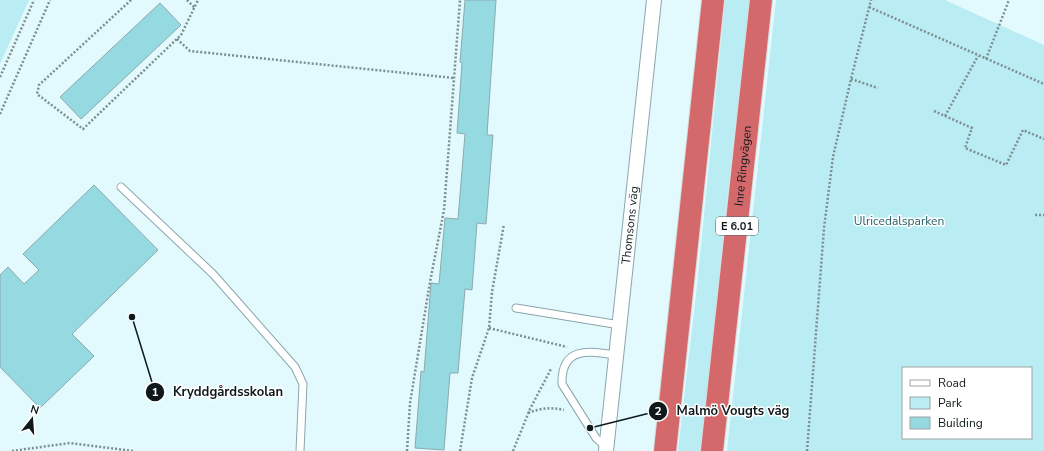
<svg xmlns="http://www.w3.org/2000/svg" width="1044" height="451" font-family="'Nunito Sans',sans-serif">
	<rect width="100%" height="100%" fill="#e2fafd"/>
	<path fill="#baecf3" fill-rule="evenodd" d="M0 0H29L0 64Z
		M725 0H750L728 192 701 451H678L698 277Z
		M776 0H945L1044 45V451H727ZM903 368H1031V438H903Z"/>
	<path fill="#95d9e1" stroke="#8daaad" d="M465 0H496L487 135H493L486 224 477 223 472 290 465 289 458 373H450L444 450 415 448 421 371 424 372 431 283 439 284 445 218 458 219 465 134 457 133 462 63 460 62Z
		M160 3 181 25 81 119 60 97Z
		M94 185 158 250 72 334 94 356 40 408 0 367V275L8 267 24 284 39 270 23 254Z"/>
	<g fill="none" stroke-linecap="round" stroke-linejoin="round">
		<defs>
			<path id="service" d="M121 187 213 274 295 367 303 384 300 451
				M516 308 620 325
				M606 447 596 438 562 384C561 346 589 351 616 355"/>
			<g id="minor">
				<path id="s1" d="M606 451 654 0"/>
			</g>
			<g id="motorway">
				<path d="M665 451 713 0"/>
				<path id="s2" d="M712 451 761 0"/>
			</g>
		</defs>
		<use href="#service" stroke="#8aa6aa" stroke-width="9"/>
		<use href="#minor" stroke="#8aa6aa" stroke-width="16"/>
		<use href="#motorway" stroke="#d9dadb" stroke-width="24"/>
		<path stroke="#7d8e91" stroke-width="2.5" stroke-dasharray="2 2" stroke-linecap="butt" d="M131 0 39 85 37 94 83 129 181 35 198 0
			M187 0 195 8
			M869 7 1044 84
			M177 39 190 51 454 78
			M986 59 1009 0
			M0 77 34 0
			M851 79 878 88
			M934 111 972 128 965 148 1006 165 1023 130 1044 139
			M0 114 50 0
			M945 116 978 56
			M1035 215H1044
			M489 328 567 347
			M528 413C541 408 551 407 564 410
			M12 451 70 443 133 451
			M407 451 410 403 430 282 444 210 460 0
			M460 451 472 378 489 328 492 292 504 224
			M513 451 530 409 551 369
			M807 451 824 228 833 157 851 79 871 0"/>
		<use href="#service" stroke="#fff" stroke-width="7"/>
		<use href="#minor" stroke="#fff" stroke-width="14"/>
		<use href="#motorway" stroke="#d4696c" stroke-width="22"/>
	</g>
	<g text-anchor="middle" dominant-baseline="central" stroke-width="3" stroke-linejoin="round" paint-order="stroke">
		<rect fill="#fff" stroke="#575e5f" stroke-width="1" x="716" y="217" width="42" height="18" rx="3"/>
		<g font-size="11" font-weight="bold" fill="#0f191b">
			<text x="737" y="226">E 6.01</text>
		</g>
		<g font-size="12" fill="#0f191b" stroke="#fff">
			<text stroke="none"><textPath href="#s2" startOffset="287">Inre Ringvägen</textPath></text>
			<text stroke="none"><textPath href="#s1" startOffset="227">Thomsons väg</textPath></text>
		</g>
		<g font-size="12" fill="#275f66" stroke="#fff">
			<text x="899" y="221">Ulricedalsparken</text>
		</g>
	</g>
	<path fill="none" stroke="#0f191b" stroke-width="1.5" d="M132 317L155 392M590 428L658 411"/>
	<g fill="#0f191b" stroke="#fff" stroke-width="1.5">
		<circle cx="132" cy="317" r="4"/>
		<circle cx="590" cy="428" r="4"/>
		<circle cx="155" cy="392" r="10"/>
		<circle cx="658" cy="411" r="10"/>
	</g>
	<g font-size="12" text-anchor="middle" font-weight="bold" fill="#fff">
		<text x="155" y="396">1</text>
		<text x="658" y="415">2</text>
	</g>
	<g font-size="13" text-anchor="middle" font-weight="bold" fill="#0f191b" stroke="#fff" stroke-width="3" stroke-linejoin="round" paint-order="stroke">
		<text x="228" y="396">Kryddgårdsskolan</text>
		<text x="733" y="415">Malmö Vougts väg</text>
	</g>
	<rect x="902" y="367" width="130" height="72" fill="#ffffff" stroke="#9fa3a4"/>
	<rect x="910" y="380" width="20" height="6" fill="#ffffff" stroke="#9fa3a4"/>
	<text x="938" y="387" font-size="12" fill="#0f191b">Road</text>
	<rect x="910" y="397" width="20" height="12" fill="#baecf3" stroke="#9fa3a4"/>
	<text x="938" y="407" font-size="12" fill="#0f191b">Park</text>
	<rect x="910" y="417" width="20" height="12" fill="#95d9e1" stroke="#9fa3a4"/>
	<text x="938" y="427" font-size="12" fill="#0f191b">Building</text>
	<g transform="translate(32 419) rotate(17)" stroke="#ffffff" stroke-width="3" paint-order="stroke">
	<path d="M0-3L7 15L0 10L-7 15Z" fill="#0f191b"/>
	<text y="-6" font-size="11" font-weight="bold" text-anchor="middle" fill="#0f191b">N</text>
	</g>
</svg>
